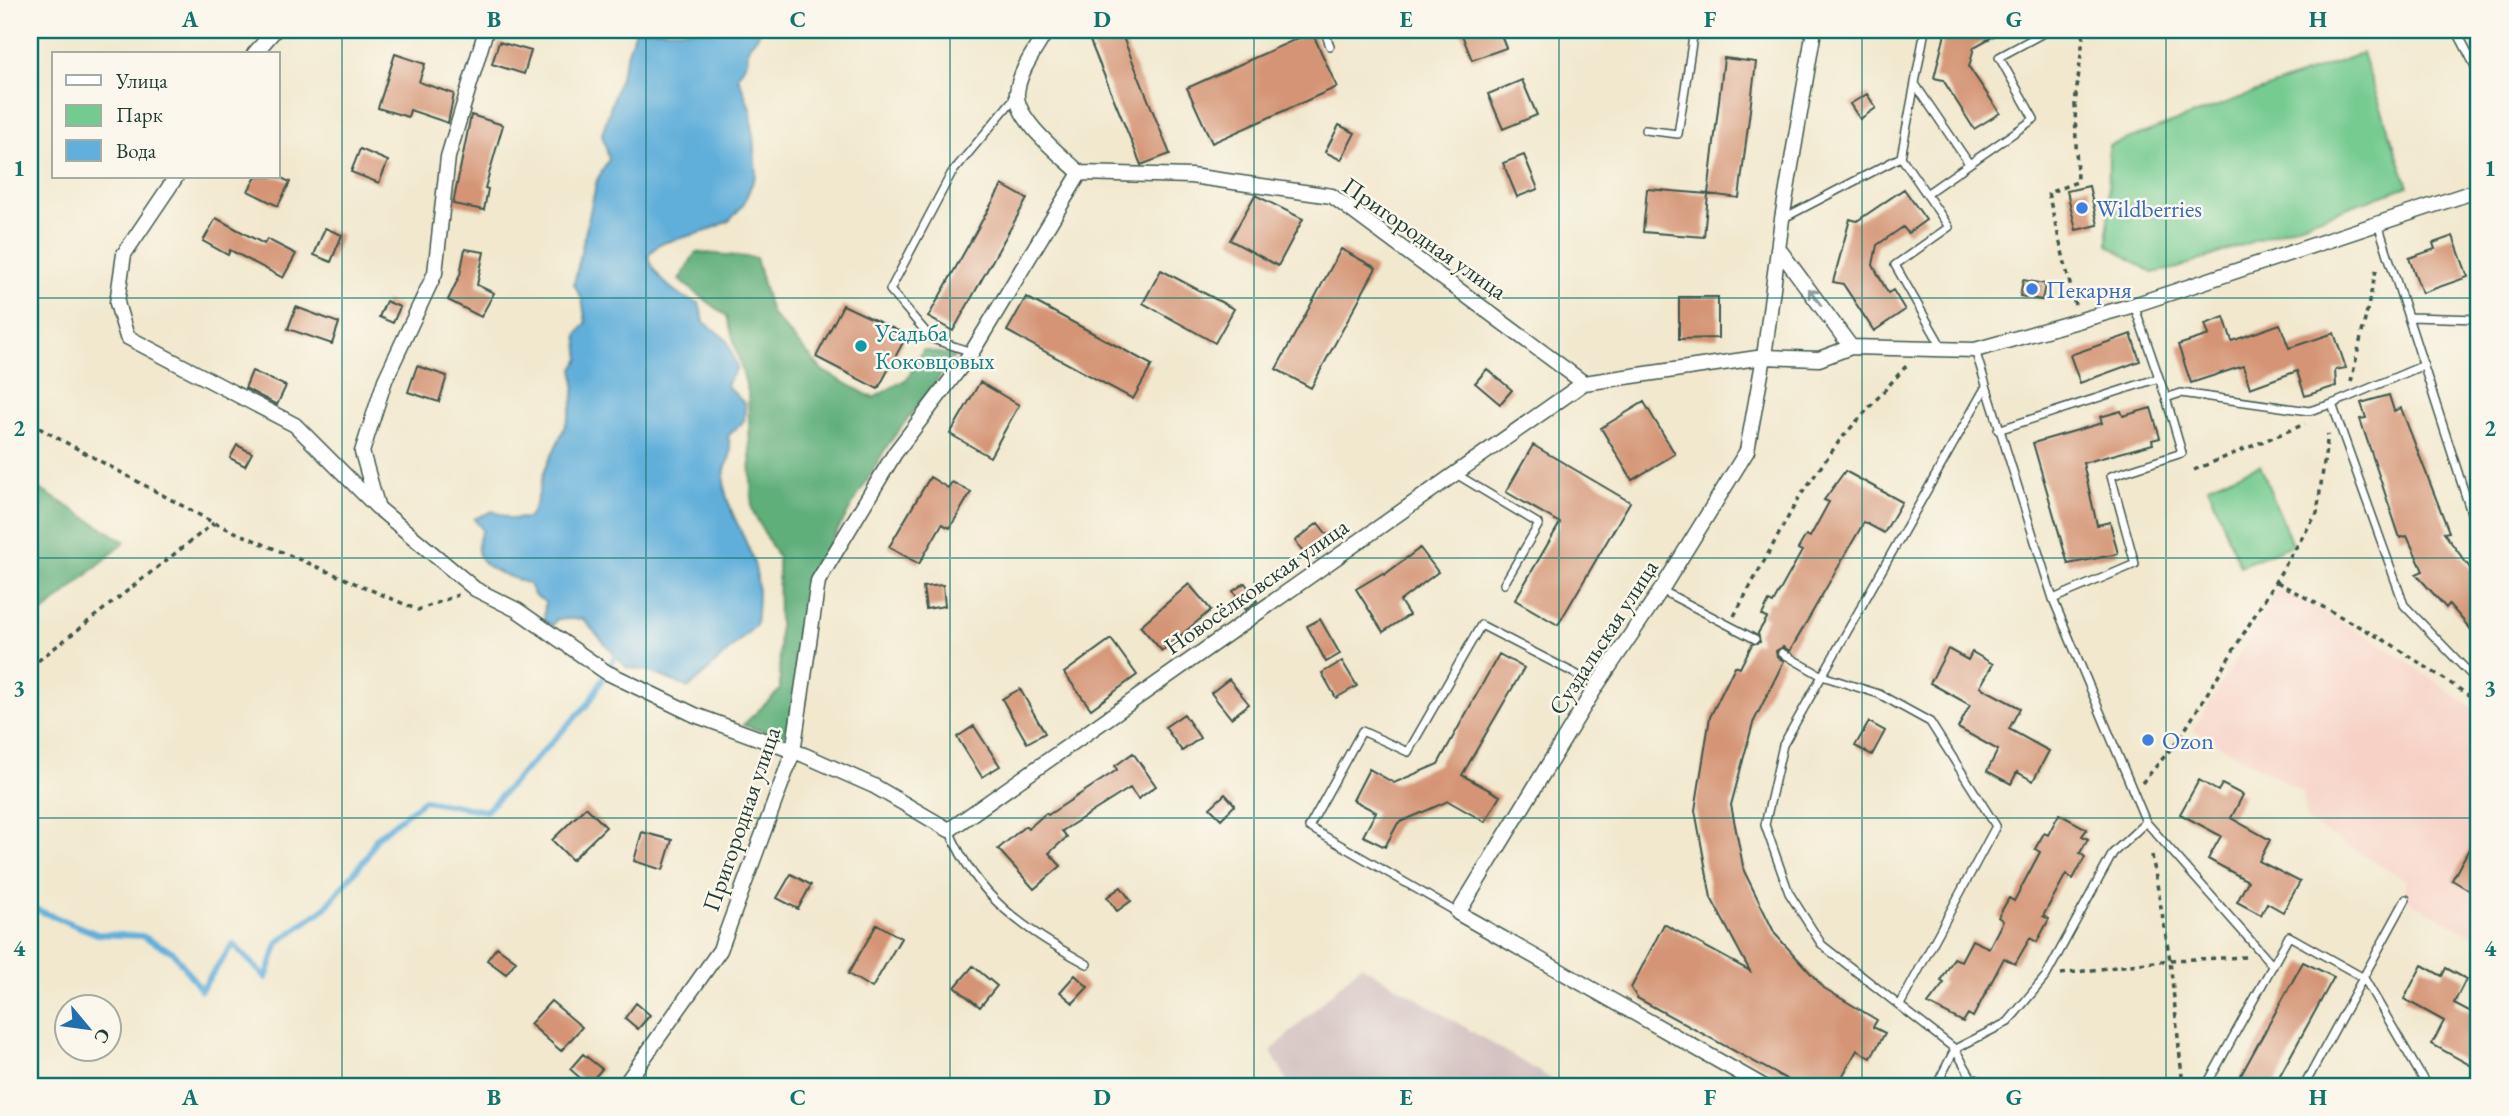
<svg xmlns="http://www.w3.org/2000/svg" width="2509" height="1116" font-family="'EB Garamond',serif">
	<rect width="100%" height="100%" fill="#fbf7ec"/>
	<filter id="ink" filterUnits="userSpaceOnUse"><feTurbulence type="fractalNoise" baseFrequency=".0143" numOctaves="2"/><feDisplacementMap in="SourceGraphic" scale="14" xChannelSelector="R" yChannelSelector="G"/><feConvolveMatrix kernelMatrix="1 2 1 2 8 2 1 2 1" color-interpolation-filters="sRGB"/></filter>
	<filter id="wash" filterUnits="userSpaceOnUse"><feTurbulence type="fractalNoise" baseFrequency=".00686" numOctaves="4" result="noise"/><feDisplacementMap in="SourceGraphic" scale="28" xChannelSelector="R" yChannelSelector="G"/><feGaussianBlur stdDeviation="1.57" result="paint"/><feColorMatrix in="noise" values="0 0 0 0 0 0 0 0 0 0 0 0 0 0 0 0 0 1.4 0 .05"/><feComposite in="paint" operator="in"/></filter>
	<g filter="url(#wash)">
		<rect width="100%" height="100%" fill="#f1e8ce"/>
		<path fill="#f7d1c6" d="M2279 589 2378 642 2479 712V939L2406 899 2405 880 2307 821 2303 792 2193 730Z"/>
		<path fill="#d2bfbf" d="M1361 965 1563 1086H1290L1271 1051Z"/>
		<path fill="#74cb90" stroke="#4a8462" stroke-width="2" d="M2362 53 2408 186 2178 268 2152 273 2108 245 2109 146Z
			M2260 465 2292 545 2240 566 2208 486Z"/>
		<path fill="#5faf7a" stroke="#3f7657" stroke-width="2" d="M696 252 756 258 771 313 823 371 873 398 908 378 923 350 955 356 887 446 816 567 794 713 783 738 743 725 780 690 778 558 752 510 748 392 727 316 679 280Z
			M30 483 125 542 30 624Z"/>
		<path fill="#61afda" stroke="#407687" stroke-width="2" d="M635 30H759L758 36 749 45 747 61 738 76 751 111 756 174 743 205 729 221 707 231 659 244 648 256C654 277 678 298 699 303L704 322 727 340 737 368 726 385 745 404 744 421 728 436C735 464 724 459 724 477 723 505 745 534 753 560 760 581 758 603 756 625L689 688 649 671 626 667 583 619H557L552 626 544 620 545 602 534 595 529 584C503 573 463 567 483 530L474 519 493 511 511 519 528 518C541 502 538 485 546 467 560 437 581 402 573 369L580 359 577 335 586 323 582 299 574 284 597 180 609 159 602 134Z"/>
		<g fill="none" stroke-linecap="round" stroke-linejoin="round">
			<path stroke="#61afda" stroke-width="6" d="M30 907 97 934 142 936 173 952 201 990 233 944 266 978 278 942 325 908 366 858 377 837 424 800 486 811 589 703 616 655"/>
		</g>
		<g id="blocks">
			<path fill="#d49475" d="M1104 30H1120L1170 154 1141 165 1088 36Z
				M1460 30H1499L1506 48 1472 60Z
				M1946 30H2005L1974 47 1969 67 2000 113 1974 129 1943 80 1934 78Z
				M1312 32 1337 87 1212 143 1187 88Z
				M499 42 531 51 524 74 492 64Z
				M395 54 425 64 419 82 454 94 448 123 410 110 408 117 378 108Z
				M1724 58 1756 62 1739 198 1708 194Z
				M1522 80 1537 115 1503 129 1488 94Z
				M1867 94 1876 108 1860 119 1850 104Z
				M471 115 503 125 485 188 488 189 484 210 453 204Z
				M1339 125 1355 133 1341 160 1325 152Z
				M360 149 388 161 379 183 351 172Z
				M1524 155 1538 189 1517 197 1503 163Z
				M256 177H279L290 182 278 206 248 191Z
				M1002 185 1027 199 953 331 928 317Z
				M2089 186 2098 225 2076 230 2067 191Z
				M1647 189 1708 194 1704 237 1643 232Z
				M1904 189 1926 220 1908 233 1903 227 1877 245 1873 265 1888 293 1893 290 1905 310 1874 331 1843 284 1833 282 1850 219 1857 221Z
				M1255 195 1303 219 1278 266 1230 240Z
				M216 218 264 244 267 239 296 254 283 278 230 250 228 255 203 241Z
				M325 228 342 235 331 262 314 255Z
				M2453 236 2468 277 2422 293 2409 258 2435 249 2433 243Z
				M465 249 484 252 477 285 494 293 481 317 448 300 460 275Z
				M1341 249 1376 268 1311 388 1276 369Z
				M1161 270 1234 309 1215 343 1143 303Z
				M2023 280 2045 284 2042 300 2020 296Z
				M1026 297 1152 365 1133 399 1007 331Z
				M1679 297H1718V338L1679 339Z
				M386 301 400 307 393 323 379 317Z
				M843 305 907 335 878 389 816 357Z
				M296 307 339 323 332 344 288 329Z
				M2224 317 2232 341 2280 324 2289 348 2334 333 2346 368 2335 370 2336 386 2305 396 2297 371 2250 388 2243 366 2191 383 2178 345 2209 335 2205 324Z
				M2131 334 2140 361 2080 383 2070 355Z
				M417 366 447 376 439 402 408 392Z
				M1487 369 1512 390 1500 404 1475 383Z
				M252 371 286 386 277 405 245 388Z
				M980 382 1019 405 990 457 950 434Z
				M2389 395 2394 411 2401 408 2449 532 2444 533 2479 580V639L2449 604 2446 608 2416 574 2423 571 2407 536 2400 538 2360 419 2366 418 2361 403Z
				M1644 402 1675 454 1632 480 1601 428Z
				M2151 408 2160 438 2152 440 2153 444 2083 463 2097 525 2110 522 2118 554 2068 564 2033 443 2102 423 2100 417 2121 411 2123 416Z
				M237 445 252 453 245 466 230 458Z
				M1533 445 1630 502 1558 625 1515 600 1560 523 1506 492Z
				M1845 471 1902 502 1884 533 1864 522 1790 651 1783 647 1776 651 1777 657 1784 661 1753 723 1731 805 1744 871 1775 934 1824 988 1877 1020 1873 1027 1885 1033 1871 1058 1857 1050 1837 1086H1799L1637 998 1631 988 1664 924 1750 971 1711 898 1695 810 1710 717 1735 666 1740 668 1752 644 1760 642 1758 633 1767 618 1762 615 1769 601 1773 603 1802 551 1798 549 1806 535 1810 537 1829 502 1824 500Z
				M930 477 948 488 952 482 971 492 950 528 942 524 919 564 889 547Z
				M1318 523 1332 541 1309 559 1295 541Z
				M1420 548 1438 572 1400 601 1409 615 1383 632 1356 589 1383 573 1384 575Z
				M1245 583 1257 601 1245 610 1233 591Z
				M1189 584 1211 610 1162 651 1140 626Z
				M943 585 945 606 926 609 923 587Z
				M1320 619 1340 654 1326 662 1307 626Z
				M1111 639 1137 675 1091 709 1064 673Z
				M1948 649 1968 660 1972 652 1993 664 1980 687 2020 708 2009 729 2049 751 2033 781 2017 772 2011 784 1987 771 1998 750 1958 728 1970 705 1930 683Z
				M1499 654 1524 668 1462 775 1500 796 1485 822 1448 801 1398 823 1385 847 1363 836 1376 812 1353 800 1369 769 1394 783 1438 764Z
				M1342 661 1357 686 1336 698 1322 673Z
				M1229 679 1249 704 1231 718 1211 693Z
				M1020 689 1045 733 1027 743 1002 699Z
				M1184 714 1200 738 1182 751 1165 727Z
				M1869 722 1885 731 1872 755 1855 746Z
				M974 726 1000 766 982 777 957 737Z
				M1133 753 1156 786 1138 799 1130 788 1062 831 1067 837 1049 853 1061 866 1034 889 998 849 1025 826 1028 829 1046 813 1048 815 1117 770 1115 766Z
				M2199 780 2218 791 2222 784 2243 795 2231 818 2270 840 2259 861 2300 882 2283 912 2267 903 2261 915 2237 902 2248 881 2208 859 2221 836 2180 814Z
				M1225 794 1235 805 1221 819 1210 808Z
				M586 807 606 827 572 860 552 840Z
				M2059 814 2087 829 2082 836 2088 839 2080 853 2085 857 2073 879 2066 874 2043 916 2049 919 2037 942 2030 938 2015 964 2004 958 1973 1017 1968 1014 1963 1022 1928 1004 1944 983 1941 981 1954 958 1961 961 1972 940 1989 948 2003 921 1998 917 2009 898 2014 901 2040 852 2035 849 2044 833 2048 835Z
				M2479 831V896L2452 880Z
				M642 832 672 840 663 870 634 861Z
				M791 874 811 885 798 909 777 898Z
				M1121 887 1131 901 1117 911 1107 897Z
				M877 924 901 938 872 988 848 974Z
				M497 947 516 961 506 974 487 960Z
				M2303 962 2334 977 2274 1086H2235Z
				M2422 965 2442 976 2446 968 2466 979 2454 1003 2479 1016V1070L2432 1044 2444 1021 2404 999Z
				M973 966 997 986 980 1007 955 987Z
				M1075 975 1088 987 1073 1003 1060 992Z
				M551 1001 582 1027 561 1051 530 1024Z
				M636 1003 650 1015 638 1029 625 1018Z
				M583 1054 602 1069 588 1085 570 1069Z"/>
		</g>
	</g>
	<g filter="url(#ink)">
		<use href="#blocks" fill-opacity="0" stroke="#3e574b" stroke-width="2"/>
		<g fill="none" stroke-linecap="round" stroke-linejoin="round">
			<defs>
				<path id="service" d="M1324 30 1330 46
					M1792 30 1813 32
					M1925 30 1901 157 1949 227 1895 265 1943 349
					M2456 30 2479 74
					M1915 84 1968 162
					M1645 130 1678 134 1694 30
					M1926 194 2034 119 1999 57 2049 30
					M1784 218 1901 157
					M2378 224 2475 525 2479 530
					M2134 305 2166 398 2181 393 2309 411 2332 404 2404 605 2479 683
					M2410 317 2479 319
					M1975 350 2053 599 2146 822 2273 966
					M972 352 932 339 890 290 951 174 1016 96
					M1985 388 1783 745 1765 825 1789 893 1822 945 1955 1049 1971 1077 1991 1086
					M2332 404 2424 365
					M1998 430 2159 378
					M1456 474 1539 524 1504 584
					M1661 590 1755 639
					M2053 599 2135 564 2111 476 2182 453 2166 398
					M1782 653 1822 676 1879 694 1930 722 1996 826 1900 1005
					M949 830C978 899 1024 929 1087 964
					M1458 913 1309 827 1362 731 1408 752 1481 625 1597 685
					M1936 1086 1955 1049 2008 1022 2046 976 2113 853 2146 822
					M2206 1086 2289 936 2364 978 2427 1086
					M2304 1086 2406 899"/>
				<path id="minor" d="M1047 30C1036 49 1019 71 1017 93 1015 120 1062 156 1080 173
					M254 54 275 30
					M176 177 124 254 117 303 127 337 295 425 377 507 475 589 517 610 606 672 695 715 804 755 874 786 949 830 1584 383 1764 357 1819 359 1851 347 1975 350 2134 305 2479 190
					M1778 248 1851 347
					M377 505 362 452 385 380 435 273 448 157 486 30
					M624 1086 720 950 793 752 818 581 895 453 972 352 1080 173 1191 176 1332 196 1584 383
					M1763 1086 1458 913 1597 685 1661 590 1747 451 1764 357 1782 219 1814 30"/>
			</defs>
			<use href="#service" stroke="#3e574b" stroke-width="10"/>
			<use href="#minor" stroke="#3e574b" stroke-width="17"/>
			<path stroke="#3e574b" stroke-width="3.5" stroke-dasharray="5 5" stroke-linecap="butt" d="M2075 305 2048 193 2077 182 2075 104 2084 30
				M2351 382 2377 266
				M30 423 214 523 418 610 458 595
				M2194 470 2305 424
				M2277 582 2391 644 2479 702
				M1734 616 1798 499 1840 440 1908 364
				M30 667 214 523
				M2142 783 2180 738 2317 513 2328 434
				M2152 855 2170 960 2183 1086
				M2061 974 2170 960 2248 957"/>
			<use href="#service" stroke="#fff" stroke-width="7"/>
			<use href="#minor" stroke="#fff" stroke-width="14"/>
		</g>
		<defs><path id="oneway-shaft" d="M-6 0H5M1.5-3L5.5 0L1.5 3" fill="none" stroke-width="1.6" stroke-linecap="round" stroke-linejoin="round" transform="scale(1.75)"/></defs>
		<use stroke="#8f9e9a" href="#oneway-shaft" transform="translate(1815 297) rotate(-126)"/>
	</g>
	<path fill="none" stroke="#0f766e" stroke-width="2" stroke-opacity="0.55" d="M342 30V1086M646 30V1086M950 30V1086M1254 30V1086M1559 30V1086M1862 30V1086M2166 30V1086M30 298H2479M30 558H2479M30 818H2479"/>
	<g fill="#3f7fe0" stroke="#fbf7ec" stroke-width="2.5">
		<circle cx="2082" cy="208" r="7"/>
		<circle cx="2032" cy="289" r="7"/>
		<circle cx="2148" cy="740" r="7"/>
	</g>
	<circle fill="#0f9aa8" stroke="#fbf7ec" stroke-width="2.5" cx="861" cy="346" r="7"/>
	<g text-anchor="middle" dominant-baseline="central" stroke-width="5" stroke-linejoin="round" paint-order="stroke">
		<g font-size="24" fill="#366cbe" stroke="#fbf7ec" text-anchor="start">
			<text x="2096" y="208">Wildberries</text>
			<text x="2046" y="289">Пекарня</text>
			<text x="2162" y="740">Ozon</text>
		</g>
		<g font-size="24" fill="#1f3d34" stroke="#fbf7ec">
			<text transform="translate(1425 238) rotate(35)">Пригородная улица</text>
			<text transform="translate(1256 586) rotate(-35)">Новосёлковская улица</text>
			<text transform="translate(1603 637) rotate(-57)">Суздальская улица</text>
			<text transform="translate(741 819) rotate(-71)">Пригородная улица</text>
		</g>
		<g font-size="24" fill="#0d838f" stroke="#fbf7ec" text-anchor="start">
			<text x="875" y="332">Усадьба<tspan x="875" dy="28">Коковцовых</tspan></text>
		</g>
	</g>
	<rect width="2509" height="1116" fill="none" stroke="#fbf7ec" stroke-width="77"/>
	<rect x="52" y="52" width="228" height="126" fill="#fbf7ec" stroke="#a3ada2" stroke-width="2"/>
	<rect x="66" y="75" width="35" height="10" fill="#ffffff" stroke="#a3ada2" stroke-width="2"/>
	<text x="116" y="88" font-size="21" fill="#1f3d34">Улица</text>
	<rect x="66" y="105" width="35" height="21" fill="#74cb90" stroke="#a3ada2" stroke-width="2"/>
	<text x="116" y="122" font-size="21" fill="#1f3d34">Парк</text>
	<rect x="66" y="140" width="35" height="21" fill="#61afda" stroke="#a3ada2" stroke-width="2"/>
	<text x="116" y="158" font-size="21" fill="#1f3d34">Вода</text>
	<g transform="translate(88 1028) rotate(119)"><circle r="33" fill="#fbf7ec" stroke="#a3ada2" stroke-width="2"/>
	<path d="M0-5L12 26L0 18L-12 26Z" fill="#1f6fb2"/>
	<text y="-10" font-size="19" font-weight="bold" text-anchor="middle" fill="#1f3d34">С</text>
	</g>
	<rect x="38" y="38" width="2432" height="1040" fill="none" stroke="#0f766e" stroke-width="2.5"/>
	<g font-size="23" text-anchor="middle" font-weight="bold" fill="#0f766e">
		<text x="190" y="27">A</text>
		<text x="494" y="27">B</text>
		<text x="798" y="27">C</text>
		<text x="1102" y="27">D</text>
		<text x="1406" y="27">E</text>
		<text x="1710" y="27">F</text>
		<text x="2014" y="27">G</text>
		<text x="2318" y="27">H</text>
		<text x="19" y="176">1</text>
		<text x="2490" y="176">1</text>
		<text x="19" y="436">2</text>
		<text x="2490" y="436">2</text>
		<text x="19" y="696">3</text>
		<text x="2490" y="696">3</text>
		<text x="19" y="956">4</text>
		<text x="2490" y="956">4</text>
		<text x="190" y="1105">A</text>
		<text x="494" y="1105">B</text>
		<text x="798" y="1105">C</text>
		<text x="1102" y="1105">D</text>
		<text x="1406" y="1105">E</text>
		<text x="1710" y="1105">F</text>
		<text x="2014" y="1105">G</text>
		<text x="2318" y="1105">H</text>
	</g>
</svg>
